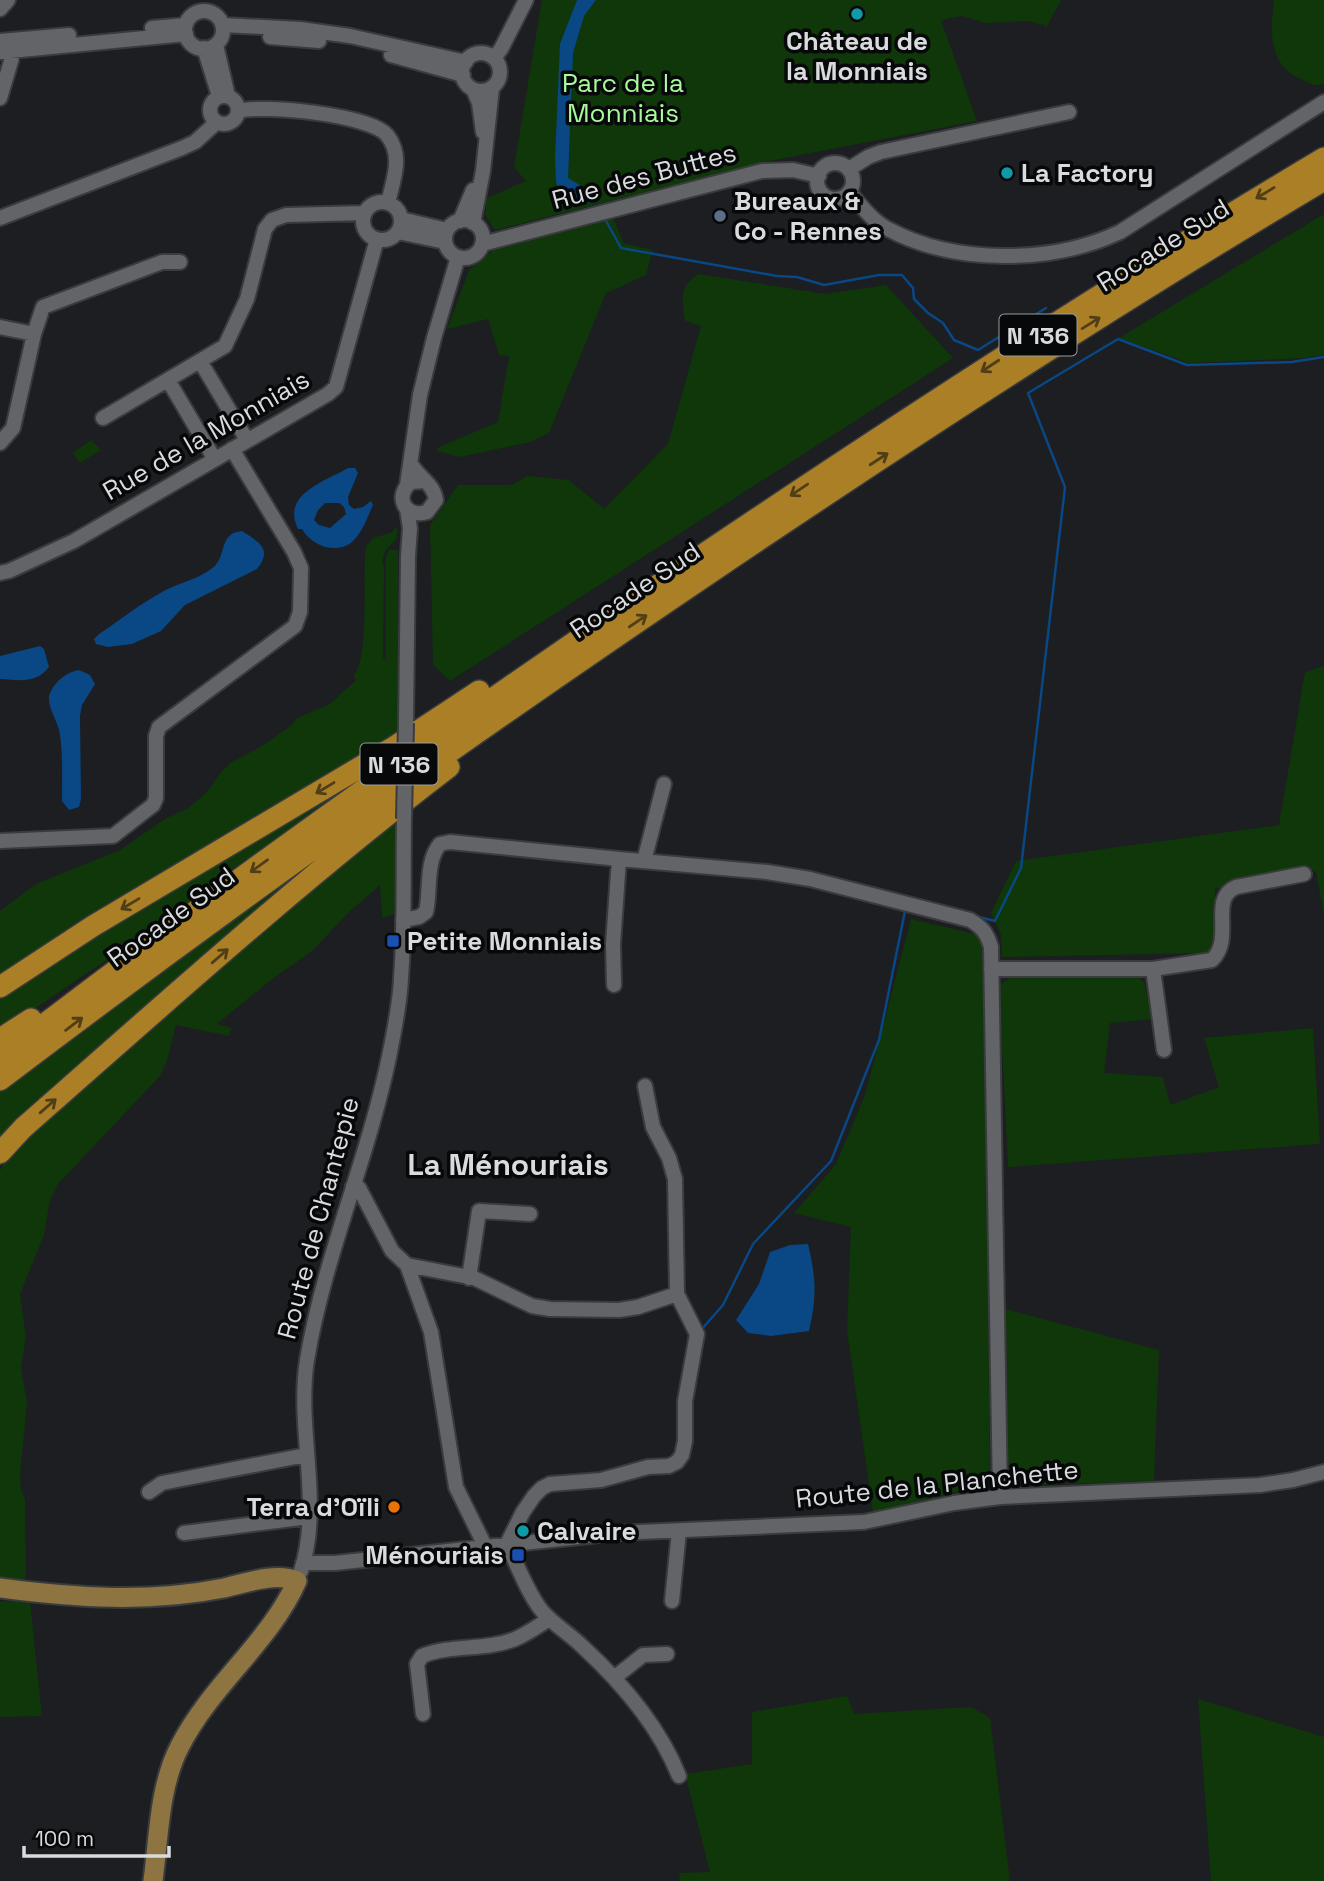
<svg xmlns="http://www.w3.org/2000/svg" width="1324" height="1881" font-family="'Space Grotesk',sans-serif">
	<rect width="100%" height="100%" fill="#1c1e21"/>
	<path fill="#0f3709" d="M542 0H1061L1046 28 1044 25 1028 21 985 23 962 16 941 20 977 121 769 161 495 230 485 215 487 198 526 181 514 167Z
		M1274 0H1324V84C1316 87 1311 84 1303 80 1268 66 1270 32 1274 0Z
		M1324 214V355L1305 358 1189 363 1119 338Z
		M613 218 624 243 653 250 646 275 606 293 549 433 530 442 460 457 437 451V448L498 422 509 356 499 355 488 319 447 329 469 270 492 251Z
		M699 274 825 294 886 285 953 358 450 681 433 665 430 525 458 485H511L528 476 569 480 604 509 668 444 701 326 685 321C682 300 678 286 699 274Z
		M91 440 101 450 80 463 73 453Z
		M394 528 398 529 396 540 386 549 382 562 384 567 383 659H386V557L389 550H398V734L0 977V911L36 884 120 850 165 819 187 809 207 792 222 771 232 762 262 746 292 725 297 718 330 704 356 680 354 675C370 656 362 575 366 547L373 538 393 532Z
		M1324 666V915L1316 871 1294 868 1215 889V929L1209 953 1002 957 1001 935 991 913 1016 861 1279 825 1305 672Z
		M398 755 257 854 246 859 139 938 0 1032V996L56 958Z
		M397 799 0 1140V1092L152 978Z
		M396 821 398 847 394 914 382 918 380 885 350 911 312 951 272 979 217 1024 232 1028 229 1036 176 1025 167 1061 160 1076 58 1184 50 1200 44 1235 20 1294 26 1337 21 1368 27 1404 20 1474 21 1490 25 1499 26 1576 22 1584 0 1582V1170L10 1153 217 967Z
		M911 919 979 935 984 951 990 1475 980 1486 873 1513 847 1331 851 1227 794 1213 836 1164 865 1095Z
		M1135 975 1144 982 1153 1019 1110 1023 1104 1073 1163 1077 1170 1105 1219 1087 1204 1038 1313 1028 1320 1144 1008 1167 999 985 1012 977Z
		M1006 1309 1159 1350 1154 1481 1026 1485 1013 1477 1007 1461Z
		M0 1601 30 1602 42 1716 0 1717Z
		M847 1696 854 1714 971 1707 990 1718 1010 1881H680L679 1873 710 1872 685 1774 752 1764V1712Z
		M1198 1699 1324 1737V1881H1211Z"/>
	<path fill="#094785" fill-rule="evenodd" d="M577 0H596L584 16 573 53 568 178 593 193 595 202 585 204 561 198 556 181 555 159 560 44Z
		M348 468H355L358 473 348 497 349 505 354 509 363 507 371 501 373 505C368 516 363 531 354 540 339 556 311 546 302 529H298C281 494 324 482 348 468ZM325 503H339L344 507 346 514 330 528 319 525 314 520 318 510Z
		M242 531C259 542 273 549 257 569L185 605 161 631 132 644 108 647 96 644 94 639 99 634C120 620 140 604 162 592 177 583 197 580 211 569 228 558 217 533 242 531Z
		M40 646 44 649 49 667C36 684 20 680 0 679V656Z
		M79 670 90 675 95 684 82 705 80 716 81 799 79 807 69 810 62 801C62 780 63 756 60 735 59 722 45 705 50 693 55 681 67 672 79 670Z
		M808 1244C816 1277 817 1298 809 1331L771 1336 748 1333 736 1320 759 1284 770 1252 790 1245Z"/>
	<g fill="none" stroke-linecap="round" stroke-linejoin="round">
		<path stroke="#094785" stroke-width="2.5" d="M605 219 621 248 777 276 797 277 824 285 879 275H902L913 288 914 299 928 313 943 323 954 340 978 350 1046 308
			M979 917 995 921 1021 868 1065 487 1028 393 1118 339 1187 365 1292 362 1324 357
			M701 1330 723 1305 753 1244 831 1161 879 1040 905 911 969 927"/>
		<defs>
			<path id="minor" d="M0 9 8 0
				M185 30a19 19 0 1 1 38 0a19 19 0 1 1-38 0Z
				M223 25 300 29 350 36 466 62
				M152 28 186 25
				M270 37 319 41
				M0 41 69 35
				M216 45 228 96
				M204 48 219 96
				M0 52 186 34
				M462 72a19 19 0 1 1 38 0a19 19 0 1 1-38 0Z
				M391 55 463 75
				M494 58 501 49 526 0
				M473 89 479 103 483 132
				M210 110a14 14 0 1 1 28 0a14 14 0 1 1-28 0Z
				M0 98 14 51
				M239 111C264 104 370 115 387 135 404 156 393 180 388 203
				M817 181a18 18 0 1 1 36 0a18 18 0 1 1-36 0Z
				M849 169 868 157 881 152 1069 112
				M849 192C861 205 872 221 888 229 955 265 1052 264 1120 232L1324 102
				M363 221a19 19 0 1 1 38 0a19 19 0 1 1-38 0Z
				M0 218 182 148 195 142 217 122
				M401 219 447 230
				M445 239a19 19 0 1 1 38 0a19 19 0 1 1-38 0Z
				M460 221 473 190
				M473 223 483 171 492 88
				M398 232 445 242
				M482 244 762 171 793 170 819 176
				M0 327 34 334 43 307 162 262H180
				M200 361 247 440
				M168 380 214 458
				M103 418 225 346 247 299 265 229 272 220 286 215 365 213
				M0 443 13 428 34 334
				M411 464C419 478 434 484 436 500L427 512C406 519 393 497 411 482L425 481
				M407 485 420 395 434 338 458 257
				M0 573 9 571 74 541 328 394 336 387 377 239
				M406 723 408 556 410 528 407 509
				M0 841 113 836 153 805 156 798V736L159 727 295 626 300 612 301 568 294 552 232 449
				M619 859 767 872 810 879 970 920C982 927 987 933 991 947L1000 1497
				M644 861 664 784
				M403 920 419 917 426 912C431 891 425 862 440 844L450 842 619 859 613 944 614 985
				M991 969H1153L1164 1050
				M1153 969 1212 960C1235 938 1208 899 1236 887L1304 874
				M353 1186 359 1188 392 1251 407 1265 474 1278 532 1306 550 1309 619 1310 638 1307 677 1294
				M407 1265 431 1332 456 1487 485 1546
				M469 1278 479 1211 530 1214
				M149 1492 162 1483 306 1455
				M184 1533 309 1517
				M507 1544 523 1512 534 1496 542 1488 550 1484 601 1480 648 1467 669 1466 677 1462 682 1455 685 1441V1401L697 1334 677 1294 675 1179 669 1158 653 1127 645 1086
				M507 1544C517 1564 528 1594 542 1611 554 1625 570 1634 583 1647 622 1683 659 1726 679 1776
				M303 1563H335L617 1533 864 1522 954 1503 1000 1497 1260 1485 1293 1480 1324 1472
				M301 1571C323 1503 296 1429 307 1360 324 1257 368 1159 389 1057 394 1032 400 1004 401 978 405 925 403 872 404 819
				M672 1601 679 1531
				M614 1678 643 1655 667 1654
				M423 1714 417 1664 422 1656C451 1644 485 1651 515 1639 527 1634 538 1626 549 1619"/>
			<path id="major" d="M0 1588C75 1598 149 1603 224 1588 246 1583 275 1572 297 1581 270 1642 211 1685 180 1746 159 1786 159 1836 153 1881"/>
			<path id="highway" d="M0 987 93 926 394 747 479 691
				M0 1039 31 1019
				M0 1058C230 882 466 714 707 552 909 416 1114 283 1324 158
				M0 1080C233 903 471 734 714 570 914 435 1117 303 1324 180
				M0 1153 23 1128C163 1005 301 880 449 767"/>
		</defs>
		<use href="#minor" stroke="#393b3d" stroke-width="18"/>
		<use href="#major" stroke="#393b3d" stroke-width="23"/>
		<use href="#highway" stroke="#393b3d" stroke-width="24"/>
		<use href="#minor" stroke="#626468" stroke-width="14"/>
		<use href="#major" stroke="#8d7440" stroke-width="19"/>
		<use href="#highway" stroke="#aa7f25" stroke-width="21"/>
		<defs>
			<path id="minor-bridge" d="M404 819 406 723"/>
		</defs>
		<use href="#minor-bridge" stroke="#393b3d" stroke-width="18" stroke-linecap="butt"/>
		<use href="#minor-bridge" stroke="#626468" stroke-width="14"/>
	</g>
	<defs><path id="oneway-shaft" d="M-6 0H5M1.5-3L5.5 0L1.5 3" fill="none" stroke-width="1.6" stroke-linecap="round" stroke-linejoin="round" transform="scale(1.75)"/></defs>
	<g stroke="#503e16">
		<use href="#oneway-shaft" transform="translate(1265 193) rotate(149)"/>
		<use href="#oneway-shaft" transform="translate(1091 323) rotate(-32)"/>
		<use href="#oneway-shaft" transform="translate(990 366) rotate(147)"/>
		<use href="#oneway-shaft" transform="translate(879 459) rotate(-33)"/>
		<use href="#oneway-shaft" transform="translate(799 490) rotate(146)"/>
		<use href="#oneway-shaft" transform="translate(638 621) rotate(-34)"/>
		<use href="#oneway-shaft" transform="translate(325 788) rotate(149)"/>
		<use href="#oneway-shaft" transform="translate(259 866) rotate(144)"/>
		<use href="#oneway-shaft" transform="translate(130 904) rotate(149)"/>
		<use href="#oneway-shaft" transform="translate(220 956) rotate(-41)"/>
		<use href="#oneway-shaft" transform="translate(74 1024) rotate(-37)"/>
		<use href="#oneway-shaft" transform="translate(48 1106) rotate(-41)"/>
	</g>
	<g fill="#0f9aa8" stroke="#070809" stroke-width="2.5">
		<circle cx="857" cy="14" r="7"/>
		<circle cx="1007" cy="173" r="7"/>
		<circle cx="523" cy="1531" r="7"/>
	</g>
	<circle fill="#5c6f8a" stroke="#070809" stroke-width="2.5" cx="720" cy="216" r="7"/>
	<g fill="#1a4fb4" stroke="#070809" stroke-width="2.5">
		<rect x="386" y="934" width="14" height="14" rx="3.5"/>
		<rect x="511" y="1548" width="14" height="14" rx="3.5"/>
	</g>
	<circle fill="#e8710a" stroke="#070809" stroke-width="2.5" cx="394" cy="1507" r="7"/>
	<g text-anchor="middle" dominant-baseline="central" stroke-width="7" stroke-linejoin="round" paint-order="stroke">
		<g fill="#070809" stroke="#9a9c9d" stroke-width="2">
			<rect x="999.5" y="314.5" width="77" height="41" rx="5"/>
			<rect x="360.5" y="743.5" width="77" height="41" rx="5"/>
		</g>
		<g font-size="24" font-weight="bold" fill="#d9dbdd">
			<text x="1038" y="335">N 136</text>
			<text x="399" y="764">N 136</text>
		</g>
		<g font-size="26" font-weight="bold" fill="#d9dbdd" stroke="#070809" text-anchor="start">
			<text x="857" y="41" text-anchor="middle">Château de<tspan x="857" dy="30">la Monniais</tspan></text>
			<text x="1021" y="173">La Factory</text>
			<text x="734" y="201">Bureaux &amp;<tspan x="734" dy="30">Co - Rennes</tspan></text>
			<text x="407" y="941">Petite Monniais</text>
			<text x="380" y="1507" text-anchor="end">Terra d'Oïli</text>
			<text x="537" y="1531">Calvaire</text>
			<text x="504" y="1555" text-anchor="end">Ménouriais</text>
		</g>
		<g font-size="26" fill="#a8fa9b" stroke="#070809">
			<text x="623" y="83">Parc de la<tspan x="623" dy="30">Monniais</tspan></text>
		</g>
		<g font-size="26" fill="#d9dbdd" stroke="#070809">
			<text transform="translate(644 176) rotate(-15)">Rue des Buttes</text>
			<text transform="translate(1163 245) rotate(-32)">Rocade Sud</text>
			<text transform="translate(206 435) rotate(-30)">Rue de la Monniais</text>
			<text transform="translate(635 590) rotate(-34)">Rocade Sud</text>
			<text transform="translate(171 917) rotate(-36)">Rocade Sud</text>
			<text transform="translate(318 1218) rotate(-75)">Route de Chantepie</text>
			<text transform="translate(937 1484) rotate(-6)">Route de la Planchette</text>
		</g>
		<g font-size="30" font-weight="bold" fill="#d9dbdd" stroke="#070809">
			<text x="508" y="1164">La Ménouriais</text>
		</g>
	</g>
	<path d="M24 1846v10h145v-10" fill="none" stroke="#d9dbdd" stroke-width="3.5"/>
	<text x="35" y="1846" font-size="21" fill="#d9dbdd" stroke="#070809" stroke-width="5" paint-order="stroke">100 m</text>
</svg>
